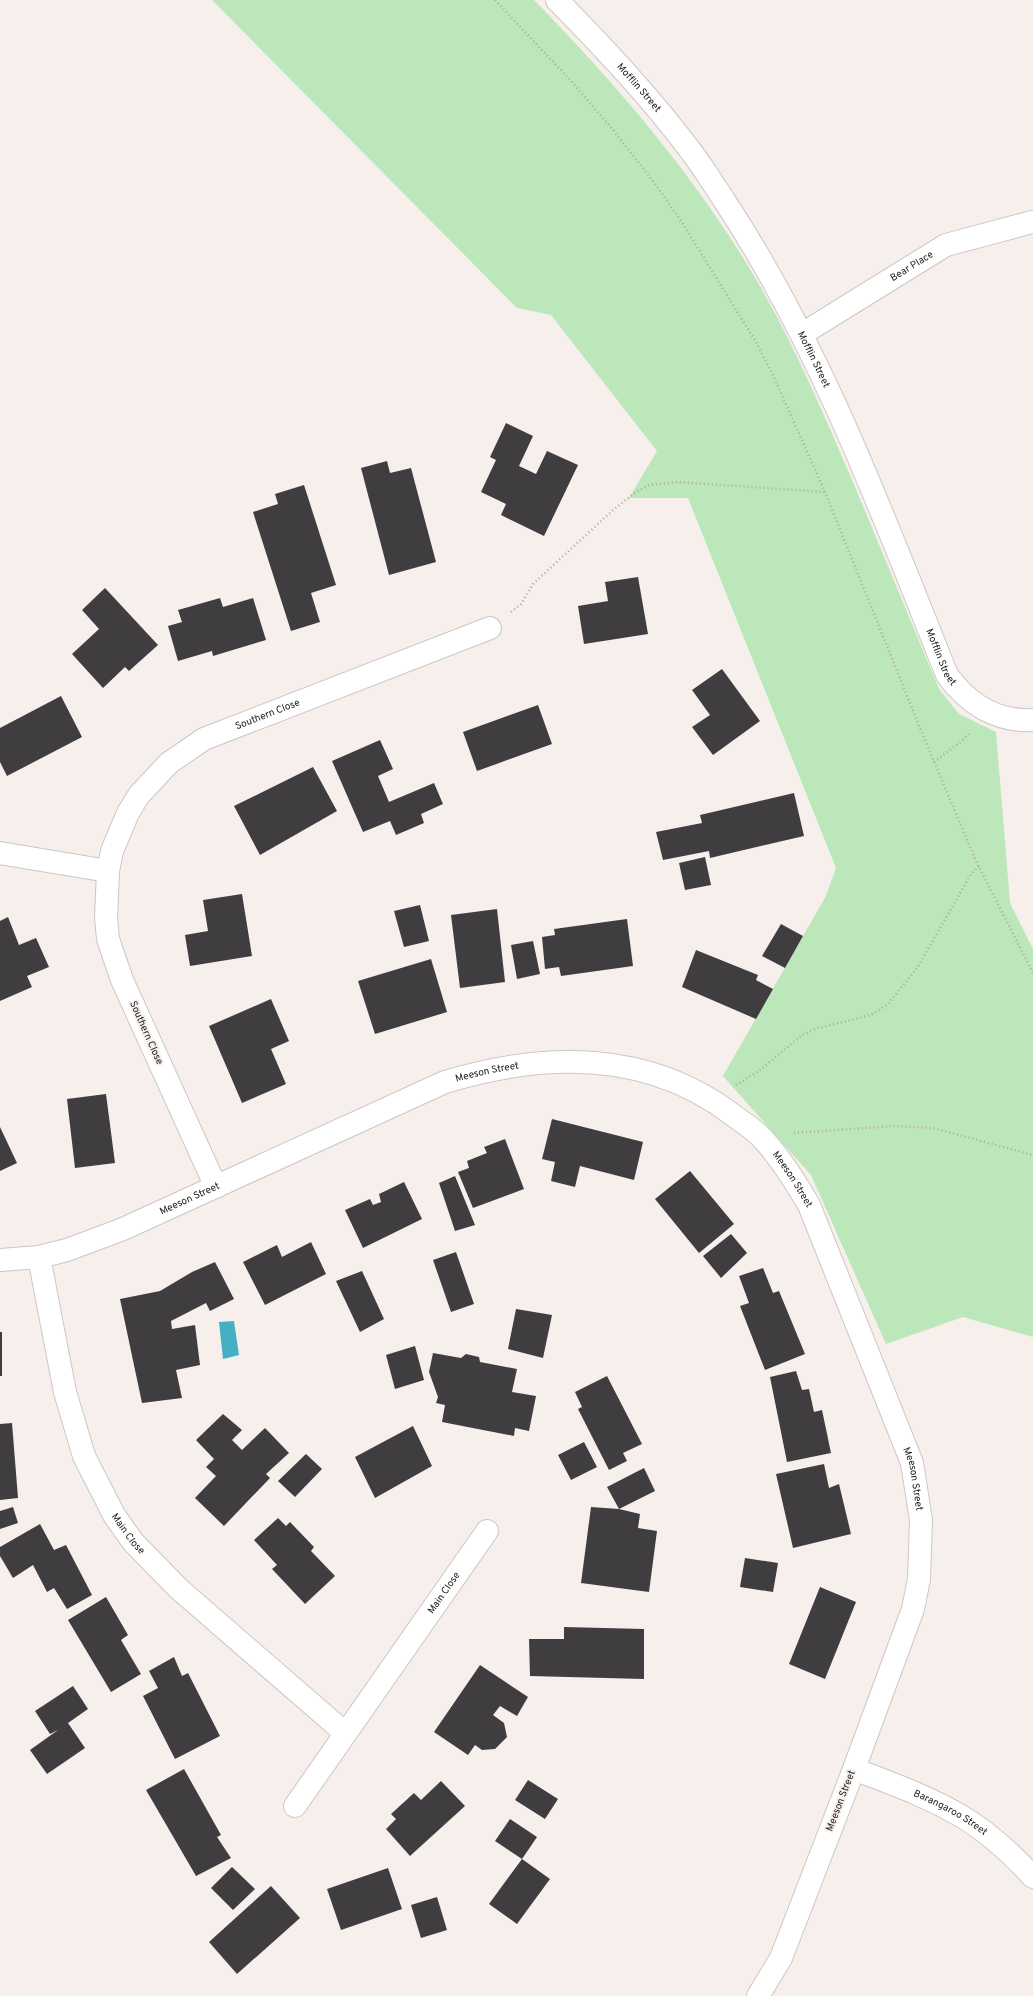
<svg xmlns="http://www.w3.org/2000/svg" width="1033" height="1996" font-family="Overpass,sans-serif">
	<rect width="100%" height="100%" fill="#f6efeb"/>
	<path fill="#bbe7ba" d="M212 0H534C613 81 685 164 745 261 789 332 822 410 855 487 883 554 911 622 939 689L959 714 996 732 1010 903 1033 949V1337L963 1317 886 1344 811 1175 723 1076 826 896 836 868 688 498H629L657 451 551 315 517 308Z"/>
	<path fill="#45b0c2" d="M234 1321 239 1355 223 1359 219 1322Z"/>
	<path fill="#403d41" d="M506 423 533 436 519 466 536 474 547 451 578 465 544 536 501 515 506 504 481 492 496 460 490 457Z
		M387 461 390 473 411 468 436 562 389 575 361 468Z
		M304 485 336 585 311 593 320 622 291 631 253 512 278 504 275 494Z
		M638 577 648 634 584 644 578 606 608 601 605 582Z
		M105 588 158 645 129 671 125 667 103 688 72 654 99 629 82 610Z
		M220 598 223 607 253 598 266 640 213 656 212 651 178 661 168 626 182 622 178 610Z
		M722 669 760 721 713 755 692 727 710 715 692 690Z
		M61 696 82 737 7 776 0 762V728Z
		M538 705 552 744 477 771 463 732Z
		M380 740 393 769 378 776 389 802 434 783 443 804 421 814 424 823 396 835 390 821 363 832 332 761Z
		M313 767 337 811 260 855 234 806Z
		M794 793 804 836 710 858 709 851 663 860 656 832 702 823 700 815Z
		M705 857 711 885 685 890 679 863Z
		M242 894 252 956 190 966 185 935 208 931 203 900Z
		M420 905 429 941 404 947 394 911Z
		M497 909 505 982 460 988 451 915Z
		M8 917 19 945 36 938 49 967 27 976 32 987 0 1001V921Z
		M627 919 633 966 561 976 559 967 545 969 542 937 555 935 554 929Z
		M781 924 803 936 785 968 762 956Z
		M533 941 540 974 517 979 511 945Z
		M696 950 758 975 756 980 773 989 756 1019 682 987Z
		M431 959 447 1012 375 1034 358 981Z
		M271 999 289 1041 271 1049 286 1084 242 1103 209 1026Z
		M106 1094 115 1163 75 1168 67 1099Z
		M552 1119 643 1142 634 1180 580 1166 575 1187 551 1181 555 1162 542 1159Z
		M0 1127 17 1163 0 1171Z
		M505 1139 524 1189 473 1208 458 1172 469 1168 467 1161 487 1153 484 1147Z
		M690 1171 734 1224 699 1253 655 1199Z
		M455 1176 475 1225 455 1231 439 1183Z
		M404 1182 422 1219 363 1248 345 1210 370 1199 373 1205 381 1202 379 1194Z
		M731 1234 747 1253 721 1278 703 1256Z
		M311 1242 326 1274 265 1305 243 1262 277 1245 282 1257Z
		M456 1252 474 1304 451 1312 433 1260Z
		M215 1262 234 1299 210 1311 206 1303 171 1321 172 1329 195 1325 200 1365 176 1370 182 1398 142 1403 120 1299 160 1291 192 1272Z
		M763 1268 773 1293 779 1291 805 1354 765 1370 740 1306 749 1303 739 1276Z
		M362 1271 384 1319 360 1332 336 1281Z
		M516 1309 552 1315 543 1358 508 1349Z
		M0 1332H2V1376H0Z
		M415 1346 424 1380 395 1389 386 1355Z
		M433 1353 461 1358 466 1354 479 1357 480 1362 517 1369 512 1392 536 1396 529 1431 515 1428 514 1436 442 1422 445 1405 436 1403 438 1397 429 1372Z
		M796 1371 802 1390 809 1389 814 1412 822 1410 831 1453 787 1462 770 1377Z
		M607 1376 642 1444 623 1453 627 1461 609 1470 578 1409 582 1407 575 1392Z
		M223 1414 242 1430 232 1440 242 1450 265 1428 289 1453 266 1474 270 1478 224 1526 195 1498 216 1476 206 1467 214 1459 196 1440Z
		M12 1423 18 1498 0 1500V1424Z
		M413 1426 432 1466 375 1498 355 1457Z
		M584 1442 597 1467 571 1480 558 1455Z
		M306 1454 322 1469 295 1497 278 1481Z
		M824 1464 829 1488 839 1484 851 1534 793 1548 776 1474Z
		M644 1468 655 1491 619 1509 607 1487Z
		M13 1507 18 1523 0 1529V1511Z
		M591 1507 619 1509 640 1514 638 1528 657 1531 649 1592 581 1583Z
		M278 1518 286 1526 290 1522 314 1547 311 1551 335 1576 305 1604 272 1569 277 1565 254 1540Z
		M40 1524 54 1550 66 1545 92 1595 67 1609 54 1588 47 1592 33 1565 13 1578 0 1556V1547Z
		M745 1558 778 1563 773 1592 740 1587Z
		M820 1587 856 1602 825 1679 789 1664Z
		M106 1597 128 1635 121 1640 141 1674 111 1692 68 1620Z
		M564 1627 644 1629V1679L530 1676 529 1639H564Z
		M174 1657 182 1676 188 1673 220 1736 175 1759 143 1696 158 1688 149 1671Z
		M480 1665 528 1697 517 1716 500 1706 493 1715 504 1723 507 1737 495 1749 482 1750 475 1745 468 1755 434 1732Z
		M73 1686 88 1709 68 1723 85 1748 47 1774 30 1750 58 1730 50 1734 35 1711Z
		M184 1769 221 1835 217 1837 231 1858 196 1876 146 1790Z
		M528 1780 558 1799 545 1819 515 1800Z
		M441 1781 465 1806 410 1856 386 1829 396 1819 391 1814 414 1793 421 1800Z
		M510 1819 537 1837 522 1859 495 1841Z
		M522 1859 550 1879 517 1924 489 1904Z
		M232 1867 255 1889 233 1910 211 1888Z
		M388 1868 402 1909 341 1930 327 1889Z
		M271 1886 300 1918 237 1974 209 1942Z
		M437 1897 447 1930 421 1938 411 1905Z"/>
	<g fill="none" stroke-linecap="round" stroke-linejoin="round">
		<defs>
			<g id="minor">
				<path id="s1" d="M557 0C605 49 652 99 693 154 704 169 714 185 724 200 821 347 882 513 947 675 968 704 997 722 1033 720"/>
				<path id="s2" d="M802 334 946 245 1032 222"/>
				<path d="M0 853 108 871"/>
				<path id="s3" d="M216 1187 122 980 108 939 106 917 108 871 112 851 128 813 139 795 169 763 204 739 490 628"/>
				<path id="s4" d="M39 1257 65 1392 84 1456 114 1515 133 1542 179 1589 345 1733"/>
				<path id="s5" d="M0 1260 39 1257 67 1250 123 1229 445 1082C544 1052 648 1050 733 1115 742 1122 752 1128 760 1136 779 1155 795 1181 809 1205L912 1463 921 1520 919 1579 913 1609 854 1769 781 1958 758 1996"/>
				<path id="s6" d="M854 1769C890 1783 927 1796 961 1816 988 1832 1012 1854 1033 1877"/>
				<path id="s7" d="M295 1806 487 1531"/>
			</g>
		</defs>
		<use href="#minor" stroke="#cdc7c3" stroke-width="24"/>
		<path stroke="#aea9a6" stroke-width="2.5" stroke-dasharray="1 3" stroke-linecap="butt" d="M495 0 573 83 613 130 656 185 683 224 756 342 773 375 825 492 920 728 976 861 1033 973
			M511 612 521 604 533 584 612 511 636 492 649 485 677 482 825 492
			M934 762 962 741 971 732
			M736 1085 759 1071 802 1035 818 1028 871 1015 888 1004 917 968 971 874 979 866
			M794 1133 894 1126 933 1128 1033 1155"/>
		<use href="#minor" stroke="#fff" stroke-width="22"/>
	</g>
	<g text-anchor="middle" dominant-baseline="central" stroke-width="4" stroke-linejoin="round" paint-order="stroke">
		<g font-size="10" fill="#22201f" stroke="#f6efeb">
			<text stroke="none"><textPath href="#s1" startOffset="120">Mofflin Street</textPath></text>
			<text stroke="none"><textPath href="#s2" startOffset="129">Bear Place</textPath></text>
			<text stroke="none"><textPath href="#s1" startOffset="444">Mofflin Street</textPath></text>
			<text stroke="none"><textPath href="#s1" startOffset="768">Mofflin Street</textPath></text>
			<text stroke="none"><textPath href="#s3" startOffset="576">Southern Close</textPath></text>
			<text transform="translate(146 1033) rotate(66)">Southern Close</text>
			<text stroke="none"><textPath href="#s5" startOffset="525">Meeson Street</textPath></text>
			<text stroke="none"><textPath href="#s5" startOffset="872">Meeson Street</textPath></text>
			<text stroke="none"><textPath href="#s5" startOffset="201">Meeson Street</textPath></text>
			<text stroke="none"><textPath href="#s5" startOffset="1196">Meeson Street</textPath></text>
			<text stroke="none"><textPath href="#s4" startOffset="294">Main Close</textPath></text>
			<text stroke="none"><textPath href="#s7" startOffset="260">Main Close</textPath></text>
			<text transform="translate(841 1801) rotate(-69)">Meeson Street</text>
			<text stroke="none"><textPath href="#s6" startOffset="106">Barangaroo Street</textPath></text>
		</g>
	</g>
</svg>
